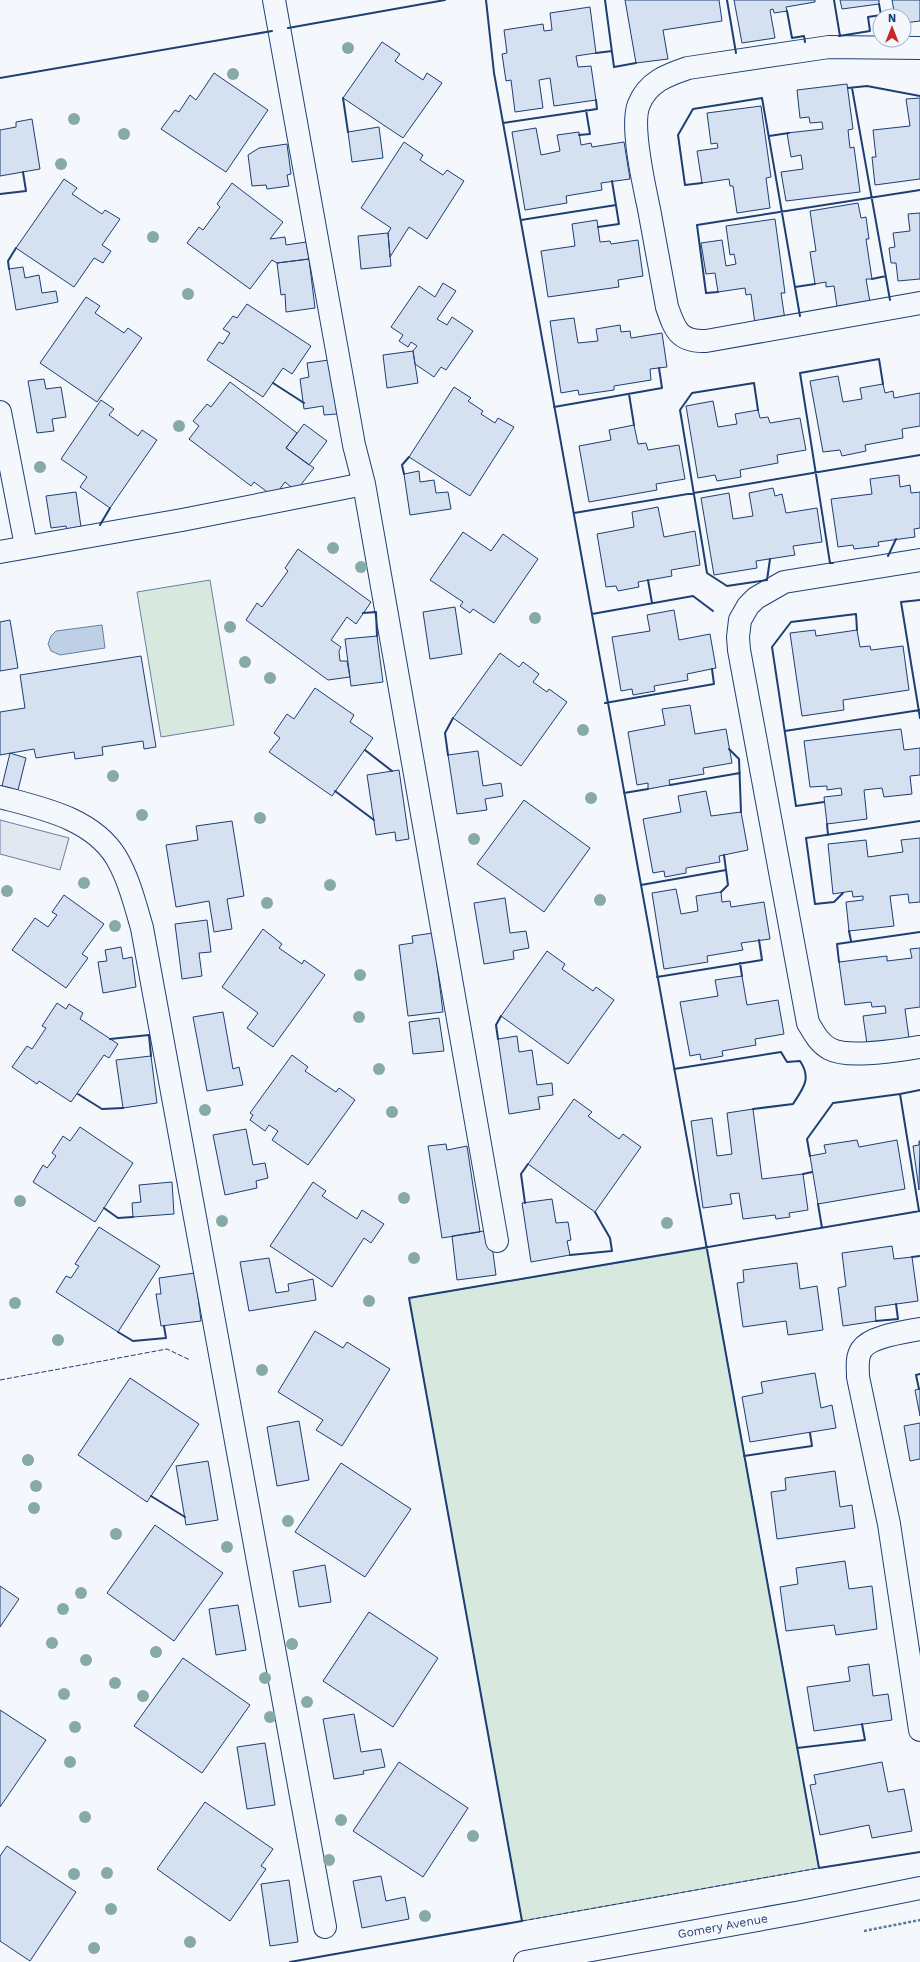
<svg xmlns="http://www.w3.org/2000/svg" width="920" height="1962" font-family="'Work Sans',sans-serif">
	<rect width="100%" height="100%" fill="#f4f7fb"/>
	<path fill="#d7e8df" stroke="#687fa3" d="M210 580 234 725 161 737 137 592Z
		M707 1248 819 1868 522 1921 409 1298Z"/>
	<path fill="#e3e8f0" stroke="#687fa3" d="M0 820 69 838 60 870 0 854Z"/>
	<path fill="#bed0e5" stroke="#687fa3" d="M102 625 105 648 60 655 51 651 48 644 51 636 56 631Z"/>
	<path fill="#d5e0f0" stroke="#1d3f73" d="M625 0H719L722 21 663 30 668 59 636 63Z
		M734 0H815V2L786 7 787 11 774 13 773 9 770 10 775 38 742 43Z
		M840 0H879V4L842 9Z
		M892 0H920V21L904 23V16H895Z
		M590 7 596 53 576 56 578 67 591 66 596 100 554 106 550 78 539 80 543 108 515 112 511 80 506 81 502 54 507 53 504 30 543 24 544 31 552 30 550 13Z
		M382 42 400 54 395 61 423 80 427 73 442 83 403 138 343 98Z
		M214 73 268 110 226 172 161 129 175 110 179 112 190 95 196 100Z
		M847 84 853 129 848 130 850 148 854 147 860 192 786 201 781 172 803 169 801 155 791 157 787 133 823 129 822 122 810 123 809 117 800 118 797 90Z
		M920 98V179L875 185 872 157H876L873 130 910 126 906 99Z
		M761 106 771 177 766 178 770 208 737 213 733 186H730L729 179 702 183 697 151 718 148 717 143 711 144 707 113Z
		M32 119 40 169 0 176V130L16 127V122Z
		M379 127 383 158 352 162 348 132Z
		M536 128 541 155 560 151 557 135 579 132 581 145 591 143 592 147 624 142 630 179 601 183 602 190 566 196 567 203 525 210 512 132Z
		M404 142 423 155 420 160 443 175 447 170 464 181 427 239 409 227 390 257 388 233 391 228 361 208Z
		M287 144 291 174 287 175 289 186 267 189 266 185 252 186 248 155 259 148Z
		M64 179 77 188 72 194 102 214 105 210 120 219 102 245 111 251 103 263 94 258 74 287 16 248Z
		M232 183 283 222 270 239 285 237 286 245 306 242 309 259 277 263 272 260 250 289 187 243 199 227 203 230 220 207 217 204Z
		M858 203 861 218 866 217 869 239H866L872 279H866L871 308 838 313 834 286 826 287V282L815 284 810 252 816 251 810 211Z
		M920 213V279L898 281 896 263H891L889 248 895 247 893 233 910 231 908 214Z
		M775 219 785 293H781L785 320 755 324 751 294 746 295 745 288 718 292 715 273 706 274 701 243 722 240 726 266 736 264 734 254 730 255 726 226Z
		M597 220 600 242 610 241 611 244 638 240 643 276 618 280 619 287 548 297 541 251 575 246 572 224Z
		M388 233 391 266 361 269 358 236Z
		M309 259 315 308 286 312 285 294 281 295 277 263Z
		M23 267 25 278 39 275 42 293 56 291 58 302 16 310 9 269Z
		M443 283 456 291 437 319 447 325 452 317 473 331 446 370 441 367 434 377 415 364 413 351 417 346 411 342 408 347 399 341 403 335 391 327 419 286 435 297Z
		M86 297 100 306 95 313 124 333 128 328 142 338 97 402 40 363Z
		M247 304 311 346 292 374 283 368 263 397 207 360 219 342 223 344 230 333 223 329 233 316 237 318Z
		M574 318 578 343 598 341 596 329 620 325 621 332 630 331 631 338 662 333 667 367 650 369 651 380 614 386V390L579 395 578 390 561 393 550 321Z
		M413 351 418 383 387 388 383 355Z
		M329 360 337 414 324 415 323 406 304 409 300 379 309 377 307 363Z
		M838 376 843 402 862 399 860 388 883 384 885 393 893 391 894 398 920 393V426L902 429 903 438 865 445 866 451 842 456 840 450 823 452 810 381Z
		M44 379 46 389 61 387 66 417 52 419 54 431 37 433 28 381Z
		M230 382 297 433 286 448 314 468 296 491 285 482 274 497 254 482 251 486 189 439 199 426 193 421 207 404 211 407Z
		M454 387 471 398 468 401 483 411 481 414 495 423 498 418 514 427 470 496 409 457Z
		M101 400 114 409 109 415 138 436 142 430 157 440 110 508 80 487 87 477 61 459Z
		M713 401 718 427 737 424 735 414 758 410 760 418 768 417 770 423 800 418 806 450 777 455 778 463 740 470 741 477 717 481 715 475 698 478 686 406Z
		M304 424 327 441 309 465 286 448Z
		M634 425 638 444 646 443 648 450 679 445 685 479 656 484 657 490 589 502 579 446 611 440 609 430Z
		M419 471 420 482 434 480 436 493 448 492 451 509 410 515 404 474Z
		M899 475 900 487 910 485 911 493 920 492V528L914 529 915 537 878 542 879 546 854 549 853 545 838 547 831 499 872 494 870 479Z
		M773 488 775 496 782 494 786 513 817 508 822 542 793 546 795 555 756 561 757 568 714 575 701 498 729 493 733 519 753 516 749 493Z
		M76 492 82 534 68 536 66 526 51 528 46 496Z
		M658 507 664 537 695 531 700 565 671 570 672 576 638 582 639 587 618 591 616 586 606 587 597 534 634 527 632 512Z
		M463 532 491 551 503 534 538 559 494 623 473 609 470 613 460 606 463 602 430 580Z
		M298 549 371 602 356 624 347 617 331 640 341 647 339 651 340 661H347L350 677 328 680 246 620 257 603 262 607 288 571 285 568Z
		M455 607 462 654 430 659 423 612Z
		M674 610 679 640 710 634 716 668 687 674 688 680 654 686 655 691 633 695 632 689 621 691 612 637 650 631 647 615Z
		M10 620 18 668 0 671V622Z
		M815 630 816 636 857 630 860 647 870 646 871 650 903 646 909 690 843 700 844 710 802 716 790 633Z
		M377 636 383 682 351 686 345 639Z
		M500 653 519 667 523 662 539 674 533 682 547 692 549 689 567 702 521 766 453 718Z
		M141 656 156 747 144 749 143 741 102 747 103 755 75 759 74 752 36 758 34 749 0 755V712L25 708 20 675Z
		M315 688 354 715 350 722 373 738 332 796 269 752 280 738 274 733 287 714 294 719Z
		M690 705 695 734 726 729 732 763 703 768 704 774 669 780 670 785 648 789V783L637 785 628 732 665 725 662 709Z
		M901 729 904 750 920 748V775L910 776 912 794 884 797 882 788 864 790 867 819 827 824 824 797 842 795 841 788 827 790V786L810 787 804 741Z
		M478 751 483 786 501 783 503 796 485 799 487 810 457 814 448 755Z
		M10 753 26 758 18 790 2 786Z
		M399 770 409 839 396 841 395 832 376 835 367 775Z
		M706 791 711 816 741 812 748 850 719 856 720 862 686 868V873L665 877 664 871 653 873 643 819 681 812 678 796Z
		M524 800 590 848 544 912 477 864Z
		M232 821 244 896 227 899 232 929 214 932 209 901 176 907 166 845 198 840 196 826Z
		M920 838V902L909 903 908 894 890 896 894 926 849 931 846 902 863 900V896L853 897 852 891 833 894 828 844 866 840 868 857 903 852 901 840Z
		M676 889 681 914 698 911 696 896 721 892 722 902 730 901 731 907 764 902 770 939 741 943 743 950 707 956 708 962 664 969 652 893Z
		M64 895 104 924 82 954 88 958 66 988 12 950 35 918 48 927 57 915 52 912Z
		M505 898 510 933 526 931 529 948 513 951 514 959 484 964 474 903Z
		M207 920 211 952 199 953 202 976 182 979 175 924Z
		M263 929 282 944 279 948 302 964 304 960 325 975 273 1047 247 1028 258 1013 222 987Z
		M433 933 443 1012 408 1016 399 945 413 943 412 936Z
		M121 947 123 959 132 957 136 987 103 993 98 962 107 961 105 950Z
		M920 948V1007L905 1009 909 1038 867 1044 863 1016 886 1013 885 1006 872 1007 871 1002 845 1005 839 962 887 956V961L912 958 910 949Z
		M547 951 565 964 562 969 593 991 596 987 614 1000 568 1064 501 1016Z
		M742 976 747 1005 778 1000 784 1034 755 1039 756 1045 722 1051 723 1056 701 1060 700 1054 690 1056 680 1002 718 996 715 980Z
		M57 1003 66 1009 69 1004 83 1013 80 1019 118 1044 109 1058 104 1055 71 1102 39 1081 37 1084 12 1067 27 1046 32 1049 46 1028 42 1026Z
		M223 1012 233 1069 239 1067 243 1085 207 1091 193 1017Z
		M439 1018 444 1051 413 1054 409 1022Z
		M517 1036 519 1052 532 1050 537 1085 552 1083 553 1095 538 1097 540 1109 509 1114 498 1039Z
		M292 1055 308 1067 305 1071 336 1092 339 1088 355 1100 308 1165 272 1140 278 1131 269 1125 265 1131 250 1120 253 1115 250 1113Z
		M151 1056 157 1103 123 1108 116 1060Z
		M574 1099 592 1112 588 1116 619 1139 623 1134 641 1147 595 1212 528 1164Z
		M753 1109 762 1179 803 1174 808 1210 789 1213 790 1217 776 1219 775 1215 743 1219 739 1193 730 1194 732 1204 703 1208 691 1121 712 1118 717 1156 732 1154 727 1113Z
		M80 1127 133 1163 95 1222 33 1182 43 1165 47 1168 56 1156 52 1153 63 1136 70 1141Z
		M246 1129 253 1165 265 1163 268 1178 256 1181 257 1188 225 1195 213 1135Z
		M857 1140 859 1147 897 1140 905 1189 818 1204 810 1156 826 1153 824 1145Z
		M919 1141H920L919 1190 913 1146 919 1145Z
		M446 1144 447 1150 467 1146 480 1232 442 1238 428 1146Z
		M172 1182 174 1214 133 1217 132 1203 141 1202 139 1185Z
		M313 1182 326 1191 322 1196 357 1219 362 1210 384 1224 371 1243 364 1238 332 1287 270 1246Z
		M552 1199 556 1223 568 1222 571 1240 567 1241 570 1255 531 1262 522 1203Z
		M99 1227 160 1266 118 1332 56 1292 66 1276 71 1278 79 1266 75 1264Z
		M490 1230 496 1275 457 1280 452 1236Z
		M892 1246 894 1259 912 1257 918 1301 875 1307 876 1321 843 1326 838 1288 846 1286 842 1253Z
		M269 1258 276 1293 289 1291 288 1284 313 1279 316 1300 249 1311 240 1262Z
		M797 1263 800 1289 817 1286 823 1330 788 1335 786 1321 743 1327 737 1283 744 1282 743 1270Z
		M195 1273 201 1321 161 1326 156 1294H161L159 1278Z
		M315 1331 343 1348 347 1342 390 1369 342 1446 316 1430 323 1420 278 1392Z
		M815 1373 821 1408 832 1405 836 1428 750 1442 742 1397 763 1393 761 1382Z
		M130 1378 199 1424 147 1502 78 1455Z
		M919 1389H920V1416L915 1390Z
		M299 1421 309 1480 277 1486 267 1427Z
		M920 1423V1459L910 1461 904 1426Z
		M208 1461 218 1520 186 1525 176 1466Z
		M341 1463 411 1509 365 1577 295 1532Z
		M835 1471 840 1507 852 1505 855 1528 777 1539 771 1492 786 1490 785 1478Z
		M155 1525 223 1573 174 1641 107 1593Z
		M845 1561 849 1589 872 1586 877 1629 836 1635 834 1625 786 1631 780 1587 798 1584 796 1568Z
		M325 1565 331 1602 299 1607 293 1571Z
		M0 1586 19 1599 0 1627Z
		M238 1605 246 1650 216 1655 209 1609Z
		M369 1612 438 1658 393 1727 323 1681Z
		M183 1658 250 1705 202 1773 134 1726Z
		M869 1664 873 1696 888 1694 892 1720 814 1731 807 1687 850 1681 848 1667Z
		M0 1710 46 1740 0 1807Z
		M354 1714 361 1752 381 1749 385 1767 363 1771 364 1774 334 1779 323 1719Z
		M265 1743 275 1805 247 1809 237 1747Z
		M399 1762 468 1808 423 1877 353 1831Z
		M882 1762 888 1792 904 1789 912 1831 872 1838 869 1825 820 1835 810 1785 816 1784 814 1775Z
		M205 1802 273 1849 261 1866 266 1869 230 1921 157 1869Z
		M7 1846 76 1892 30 1961 0 1941V1856Z
		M381 1876 386 1901 405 1897 409 1919 362 1928 353 1881Z
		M289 1880 298 1942 270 1946 261 1884Z"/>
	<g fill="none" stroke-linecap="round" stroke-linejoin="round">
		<defs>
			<path id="minor" d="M274 0 354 445 364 484 497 1241
				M920 48 829 47 688 68C667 75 648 82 639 104 630 125 644 185 649 209 655 242 661 274 667 307 675 330 679 342 706 341L920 303
				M0 412 26 546
				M0 552 182 520 364 484
				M920 560 784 582 756 598 748 606 740 620 738 637 739 650 808 1023C814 1033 819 1043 830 1049 849 1059 898 1050 920 1047
				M0 797C41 808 92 818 116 857 129 879 135 904 142 928L325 1927
				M920 1329C905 1332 871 1336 862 1349 856 1357 858 1368 858 1377L889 1524 920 1730"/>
			<g id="tertiary">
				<path id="s1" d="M525 1962 801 1912 920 1888"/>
			</g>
		</defs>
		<use href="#minor" stroke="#1d3f73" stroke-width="24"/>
		<use href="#tertiary" stroke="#1d3f73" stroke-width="24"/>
		<path stroke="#5e769c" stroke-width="2.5" stroke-dasharray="3 2" stroke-linecap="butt" d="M864 1931 920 1920"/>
		<use href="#minor" stroke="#f4f7fb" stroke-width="22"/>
		<use href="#tertiary" stroke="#f4f7fb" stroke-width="22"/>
		<path stroke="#1d3f73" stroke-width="1" stroke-dasharray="5 2" stroke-linecap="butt" d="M0 1380 167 1349 190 1360
			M522 1921 819 1868"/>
		<path stroke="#1d3f73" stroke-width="2" d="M486 0 494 73 819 1868 920 1852
			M605 0 614 67 636 63
			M727 0 736 53
			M834 0 840 36
			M787 11 792 38 804 36 805 42
			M288 28 445 0
			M839 36 870 31 868 17 881 15 879 4
			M596 53 612 51
			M0 78 272 31
			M848 88 867 86 920 96
			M852 88 890 300
			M343 98 348 132
			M503 123 597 109 596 100
			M579 135 590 134 586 110
			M769 136 789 133
			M702 183 685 185 678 135 693 109 762 98 800 316
			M0 194 26 191 23 172
			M521 220 616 205
			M598 227 619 224 612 181
			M9 269 8 261 16 248
			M872 279 886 276
			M795 287 815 284
			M718 292 706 293 697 225 920 190
			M273 383 304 403
			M629 394 634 425
			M554 407 662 388 659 368
			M758 410 754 383 692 393 680 410 707 573 727 586 767 580 770 559
			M404 474 402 465 409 457
			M574 513 920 455
			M100 525 110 508
			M888 556 896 539
			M833 563H830L800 373 879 359 883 384
			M648 580 652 603
			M920 600 901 602 920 718
			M363 613 376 612 377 636
			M592 614 693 596 713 611
			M605 703 714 684 712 669
			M785 731 920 710
			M729 749 739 759 741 812
			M365 750 392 771
			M448 755 445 733 453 718
			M670 785 740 773
			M335 791 374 820
			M624 793 648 789
			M824 802 796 806 772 647 791 622 856 614 857 630
			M827 824 828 835
			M641 885 726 870
			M721 892 728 885 724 855
			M843 893 834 902 815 904 806 838 920 821
			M849 931 851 941
			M839 962 837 944 920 932
			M740 963 742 976
			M657 977 762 960 759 940
			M110 1039 149 1035 151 1056
			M498 1039 496 1025 501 1016
			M674 1069 781 1052 787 1062 800 1061C812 1079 803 1088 793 1104L753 1109
			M78 1094 102 1109 123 1108
			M810 1156 807 1139 833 1103 900 1094
			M803 1174 812 1172
			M525 1203 521 1174 528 1164
			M818 1204 822 1228
			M104 1208 118 1218 133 1217
			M919 1211 900 1094 920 1090
			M570 1255 612 1251 610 1238 595 1212
			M912 1257 920 1256
			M876 1321 898 1319 896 1304
			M118 1332 133 1341 166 1338 164 1326
			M919 1389 916 1375 920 1374
			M744 1456 812 1446 810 1433
			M151 1496 185 1517
			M797 1748 865 1740 862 1724
			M290 1962 522 1921 409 1298 920 1211"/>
	</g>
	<g fill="#86aba6">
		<circle cx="348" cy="48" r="6"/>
		<circle cx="233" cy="74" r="6"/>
		<circle cx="74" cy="119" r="6"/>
		<circle cx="124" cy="134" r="6"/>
		<circle cx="61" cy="164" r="6"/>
		<circle cx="153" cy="237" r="6"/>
		<circle cx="188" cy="294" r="6"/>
		<circle cx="179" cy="426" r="6"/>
		<circle cx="40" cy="467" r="6"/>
		<circle cx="333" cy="548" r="6"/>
		<circle cx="361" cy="567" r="6"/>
		<circle cx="535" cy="618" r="6"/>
		<circle cx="230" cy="627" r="6"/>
		<circle cx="245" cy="662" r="6"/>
		<circle cx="270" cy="678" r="6"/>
		<circle cx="583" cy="730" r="6"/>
		<circle cx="113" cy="776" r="6"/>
		<circle cx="591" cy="798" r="6"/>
		<circle cx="142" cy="815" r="6"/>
		<circle cx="260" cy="818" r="6"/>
		<circle cx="474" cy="839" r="6"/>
		<circle cx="84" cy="883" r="6"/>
		<circle cx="330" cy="885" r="6"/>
		<circle cx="7" cy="891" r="6"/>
		<circle cx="600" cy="900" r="6"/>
		<circle cx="267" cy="903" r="6"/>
		<circle cx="115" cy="926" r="6"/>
		<circle cx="360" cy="975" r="6"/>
		<circle cx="359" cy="1017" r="6"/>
		<circle cx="379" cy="1069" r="6"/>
		<circle cx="205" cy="1110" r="6"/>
		<circle cx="392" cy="1112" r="6"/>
		<circle cx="404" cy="1198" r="6"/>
		<circle cx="20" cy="1201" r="6"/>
		<circle cx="222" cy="1221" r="6"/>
		<circle cx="667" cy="1223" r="6"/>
		<circle cx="414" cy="1258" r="6"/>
		<circle cx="369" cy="1301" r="6"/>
		<circle cx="15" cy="1303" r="6"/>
		<circle cx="58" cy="1340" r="6"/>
		<circle cx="262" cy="1370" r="6"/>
		<circle cx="28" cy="1460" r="6"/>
		<circle cx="36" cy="1486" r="6"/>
		<circle cx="34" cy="1508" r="6"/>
		<circle cx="288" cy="1521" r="6"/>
		<circle cx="116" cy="1534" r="6"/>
		<circle cx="227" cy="1547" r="6"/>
		<circle cx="81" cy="1593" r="6"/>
		<circle cx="63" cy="1609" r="6"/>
		<circle cx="52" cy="1643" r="6"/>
		<circle cx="292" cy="1644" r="6"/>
		<circle cx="156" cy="1652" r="6"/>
		<circle cx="86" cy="1660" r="6"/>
		<circle cx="265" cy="1678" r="6"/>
		<circle cx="115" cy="1683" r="6"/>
		<circle cx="64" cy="1694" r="6"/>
		<circle cx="143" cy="1696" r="6"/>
		<circle cx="307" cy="1702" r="6"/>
		<circle cx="270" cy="1717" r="6"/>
		<circle cx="75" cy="1727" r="6"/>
		<circle cx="70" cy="1762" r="6"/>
		<circle cx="85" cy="1817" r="6"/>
		<circle cx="341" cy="1820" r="6"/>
		<circle cx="473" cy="1836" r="6"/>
		<circle cx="329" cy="1860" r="6"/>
		<circle cx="107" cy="1873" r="6"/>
		<circle cx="74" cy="1874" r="6"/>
		<circle cx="111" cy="1909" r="6"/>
		<circle cx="425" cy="1916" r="6"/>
		<circle cx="190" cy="1942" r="6"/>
		<circle cx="94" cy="1948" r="6"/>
	</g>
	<g text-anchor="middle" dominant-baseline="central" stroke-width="3" stroke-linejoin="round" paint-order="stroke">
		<g font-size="12" fill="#1d3f73" stroke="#f4f7fb">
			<text stroke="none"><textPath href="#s1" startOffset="201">Gomery Avenue</textPath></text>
		</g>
	</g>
	<g transform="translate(892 28)"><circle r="19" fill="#f4f7fb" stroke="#9eadc5"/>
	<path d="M0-3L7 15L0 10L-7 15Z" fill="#c62828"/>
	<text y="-6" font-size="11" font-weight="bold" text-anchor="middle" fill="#1d3f73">N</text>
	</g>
</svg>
